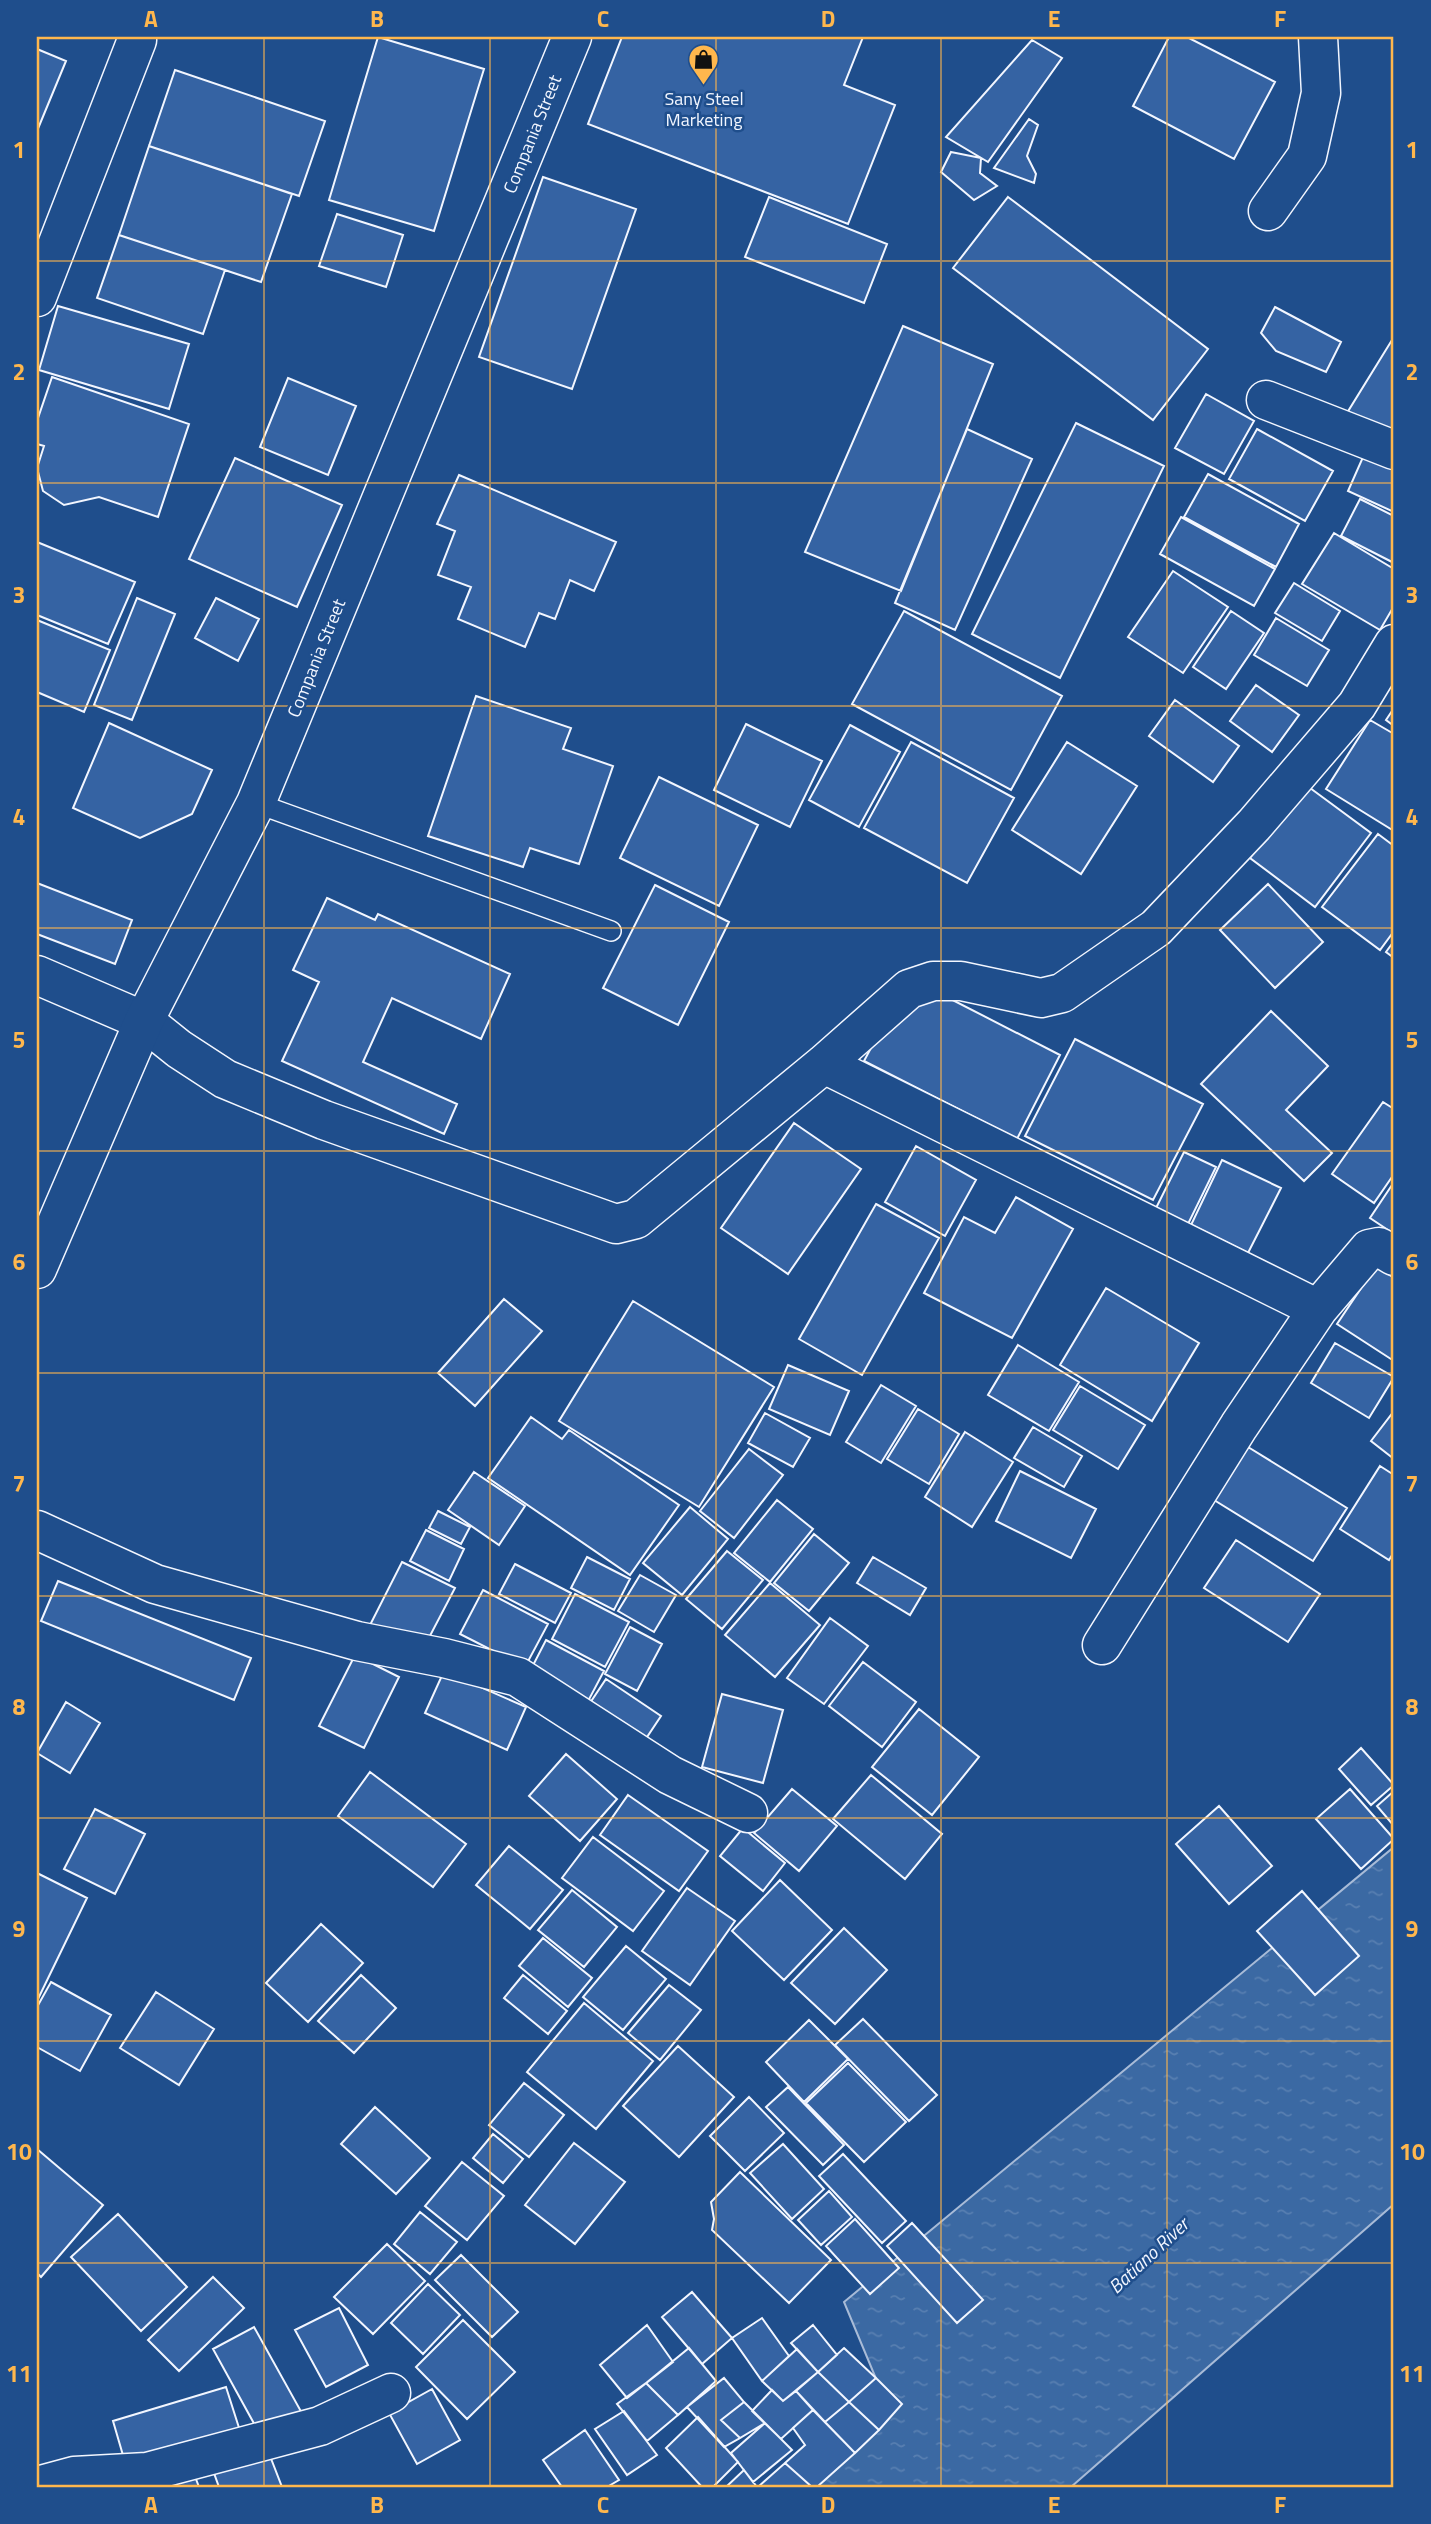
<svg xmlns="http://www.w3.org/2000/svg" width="1431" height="2524" font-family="'Titillium Web',sans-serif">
	<defs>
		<pattern id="water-ripples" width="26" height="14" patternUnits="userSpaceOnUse" patternTransform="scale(1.75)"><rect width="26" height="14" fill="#3b69a3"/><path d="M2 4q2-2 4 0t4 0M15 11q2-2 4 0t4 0" fill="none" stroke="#587fb1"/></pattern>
	</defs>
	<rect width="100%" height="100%" fill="#1f4e8c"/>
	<path fill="url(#water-ripples)" stroke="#a8bbd7" stroke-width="2" d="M1394 1847V2204L1071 2487H776L887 2405 844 2302Z"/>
	<path fill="#3563a3" stroke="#f2f6ff" stroke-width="2" d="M378 37 484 69 434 231 329 200Z
		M622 37H863L844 85 895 105 848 224 588 124Z
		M1169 37H1187L1275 82 1234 159 1133 106Z
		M1032 40 1062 58 988 162 946 137Z
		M37 49 66 61 37 131Z
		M175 70 325 121 299 196 149 146Z
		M1029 119 1038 125 1027 156 1036 174 1034 183 994 168Z
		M149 146 292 194 261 282 119 235Z
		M951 152 981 158 980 173 997 186 974 200 941 172Z
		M543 177 636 209 572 389 479 357Z
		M769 197 887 244 864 303 745 257Z
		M1008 197 1208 349 1153 420 953 268Z
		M337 214 403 235 386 287 319 266Z
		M119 235 225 270 203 334 97 298Z
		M58 306 189 344 169 409 39 370Z
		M1275 307 1341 342 1326 372 1276 351 1261 333Z
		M903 326 993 364 901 591 805 552Z
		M1392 340 1394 341V440L1347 413Z
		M52 377 189 424 158 517 99 497 64 505 43 491 37 468 44 446 37 444V421Z
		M288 378 356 406 328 475 260 447Z
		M1206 394 1254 421 1224 474 1175 448Z
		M1076 423 1164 466 1060 678 972 634Z
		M967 429 1032 459 955 630 895 603Z
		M1257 429 1333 471 1305 521 1229 479Z
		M1367 448 1394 461V512L1348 491Z
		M235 458 342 505 297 607 189 559Z
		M1208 474 1299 524 1276 567 1184 517Z
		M459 475 616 542 594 591 570 580 555 619 539 613 525 647 458 619 471 587 438 575 455 531 437 524Z
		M1360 499 1394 516V563L1341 536Z
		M1181 517 1275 569 1254 606 1160 554Z
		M1334 533 1394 569V606L1380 630 1302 584Z
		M37 542 135 582 108 644 37 615Z
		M1173 571 1228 607 1183 673 1128 637Z
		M1294 583 1340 611 1322 641 1275 613Z
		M137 598 175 614 132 720 94 705Z
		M216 598 259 619 238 661 195 638Z
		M904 611 1062 696 1011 790 852 704Z
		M1231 611 1264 633 1226 689 1193 667Z
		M1276 618 1329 650 1307 686 1254 655Z
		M37 620 110 650 84 712 37 692Z
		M1256 685 1299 715 1272 752 1230 721Z
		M476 696 571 728 563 749 613 766 579 864 530 848 523 867 428 836Z
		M1175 700 1239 746 1213 782 1149 736Z
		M1394 708V726L1386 720Z
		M1370 720 1394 734V831L1326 789Z
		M109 723 212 770 192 814 140 838 73 808Z
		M746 724 822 761 790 827 714 790Z
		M850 725 900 752 859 827 809 800Z
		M911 742 1014 798 967 883 864 828Z
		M1067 742 1137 786 1081 874 1012 830Z
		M659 777 758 825 719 906 620 858Z
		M1306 785 1371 833 1315 907 1250 858Z
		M1378 834 1394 846V931L1380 950 1322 907Z
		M37 883 132 920 115 964 37 934Z
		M1268 884 1323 942 1275 988 1220 930Z
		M655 885 729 922 678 1025 603 988Z
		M327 898 375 920 378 914 510 974 481 1039 392 998 363 1062 457 1104 444 1134 282 1061 319 982 293 970Z
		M1394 941V958L1386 952Z
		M933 990 1060 1055 1017 1139 864 1061 880 1031Z
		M1271 1011 1328 1066 1286 1110 1332 1153 1304 1181 1201 1084Z
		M1075 1039 1203 1104 1153 1200 1025 1136Z
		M1383 1102 1394 1109V1174L1374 1203 1332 1174Z
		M794 1123 861 1169 788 1274 721 1228Z
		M916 1146 976 1180 945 1236 885 1202Z
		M1184 1152 1216 1167 1188 1224 1156 1208Z
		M1222 1160 1281 1188 1248 1253 1191 1225Z
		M1394 1182V1234L1370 1218Z
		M1016 1197 1073 1229 1012 1338 924 1293 964 1217 995 1233Z
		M876 1204 939 1238 862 1375 799 1339Z
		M1376 1266 1394 1278V1361L1337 1324Z
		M1106 1288 1199 1343 1152 1421 1060 1365Z
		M504 1299 542 1331 475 1406 438 1373Z
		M633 1301 774 1387 699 1507 559 1421Z
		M1335 1343 1394 1377 1369 1418 1311 1383Z
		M1018 1345 1079 1382 1049 1431 988 1395Z
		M788 1365 849 1391 830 1435 769 1409Z
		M881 1385 916 1406 881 1463 846 1442Z
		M1080 1386 1145 1425 1118 1469 1053 1430Z
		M918 1409 959 1434 929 1484 887 1459Z
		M1394 1411V1459L1371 1441Z
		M765 1413 810 1438 793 1467 748 1443Z
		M531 1417 562 1439 569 1430 679 1505 630 1575 488 1478Z
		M1033 1427 1082 1456 1064 1487 1014 1458Z
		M965 1432 1013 1462 972 1527 925 1497Z
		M1248 1447 1347 1508 1313 1561 1214 1500Z
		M749 1449 783 1475 734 1538 700 1511Z
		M1380 1466 1394 1475V1552L1389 1560 1340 1529Z
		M1020 1471 1096 1509 1071 1558 996 1521Z
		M474 1472 525 1506 499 1545 448 1510Z
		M777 1500 813 1529 770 1582 734 1553Z
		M690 1507 728 1539 682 1595 643 1563Z
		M438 1511 470 1527 461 1544 429 1528Z
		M426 1530 464 1549 449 1581 410 1561Z
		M814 1534 849 1563 809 1611 774 1583Z
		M1236 1540 1320 1594 1288 1642 1204 1588Z
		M727 1551 763 1580 722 1629 686 1599Z
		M587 1557 630 1579 614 1610 571 1588Z
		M873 1557 926 1588 910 1615 857 1583Z
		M402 1562 455 1588 421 1653 369 1627Z
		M515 1564 571 1593 555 1623 499 1594Z
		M640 1575 676 1595 654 1632 618 1611Z
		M58 1581 251 1658 234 1700 41 1621Z
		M770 1583 820 1625 775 1677 725 1635Z
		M483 1590 548 1624 525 1667 460 1634Z
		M575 1594 629 1622 605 1667 552 1639Z
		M830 1618 868 1646 824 1704 787 1678Z
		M630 1627 662 1644 637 1691 605 1674Z
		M546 1640 604 1671 586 1705 528 1675Z
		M355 1655 399 1677 364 1748 319 1726Z
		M863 1662 916 1702 882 1747 829 1706Z
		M444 1671 526 1707 507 1750 425 1713Z
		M606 1679 661 1716 639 1749 584 1712Z
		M722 1694 783 1710 763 1783 702 1767Z
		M66 1702 100 1723 70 1773 37 1753Z
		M919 1709 979 1757 932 1815 872 1767Z
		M1361 1748 1394 1785 1371 1805 1339 1769Z
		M566 1754 617 1799 580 1841 529 1796Z
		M370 1772 466 1844 433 1887 338 1816Z
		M871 1775 942 1834 905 1879 833 1819Z
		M792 1789 837 1826 799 1871 754 1833Z
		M1350 1789 1394 1839 1361 1869 1316 1819Z
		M1394 1791V1826L1377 1806Z
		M628 1795 708 1851 679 1891 600 1835Z
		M1219 1806 1272 1866 1229 1904 1176 1844Z
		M95 1809 145 1834 115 1894 64 1869Z
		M743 1828 785 1863 763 1891 720 1856Z
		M593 1837 664 1891 633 1931 562 1878Z
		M509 1846 563 1890 530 1929 476 1885Z
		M37 1873 87 1898 37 2001Z
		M780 1880 832 1930 784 1980 732 1931Z
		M687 1888 735 1921 690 1985 642 1951Z
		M572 1890 617 1927 584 1967 538 1930Z
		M1302 1891 1359 1956 1315 1995 1257 1931Z
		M321 1924 363 1963 308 2022 266 1983Z
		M844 1928 887 1970 835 2024 791 1983Z
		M543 1938 592 1978 568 2007 519 1966Z
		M626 1946 666 1979 623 2030 583 1997Z
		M361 1975 396 2008 354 2053 318 2021Z
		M523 1975 567 2011 548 2034 504 1998Z
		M51 1982 111 2015 80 2071 37 2047V2007Z
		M669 1985 701 2010 660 2060 628 2033Z
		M156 1992 214 2029 179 2085 120 2048Z
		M584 2003 653 2061 596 2129 527 2072Z
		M863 2019 937 2095 909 2121 835 2045Z
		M809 2020 848 2059 804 2102 766 2062Z
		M678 2046 734 2097 679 2157 623 2106Z
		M848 2063 906 2122 864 2162 806 2103Z
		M524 2083 564 2115 529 2157 489 2125Z
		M788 2087 844 2145 823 2165 766 2107Z
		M749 2097 784 2133 745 2171 710 2136Z
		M375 2107 430 2158 396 2194 341 2144Z
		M493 2134 523 2159 503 2183 473 2158Z
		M574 2143 625 2182 575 2244 525 2205Z
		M783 2144 824 2189 792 2219 750 2173Z
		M37 2149 103 2205 41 2277 37 2273Z
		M843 2154 906 2221 882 2243 819 2176Z
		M462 2162 504 2196 467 2240 425 2206Z
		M740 2172 831 2260 789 2303 712 2230 714 2219 711 2202Z
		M829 2191 852 2217 821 2245 798 2220Z
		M420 2212 457 2242 430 2274 394 2244Z
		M118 2214 187 2287 141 2331 71 2257Z
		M855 2219 899 2268 870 2294 826 2246Z
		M912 2223 983 2300 957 2323 887 2246Z
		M387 2244 425 2281 373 2334 334 2297Z
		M461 2255 518 2312 492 2337 435 2280Z
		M213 2277 244 2308 179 2371 148 2340Z
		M428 2284 460 2315 423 2354 391 2323Z
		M692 2292 732 2338 702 2364 662 2317Z
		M339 2308 368 2365 326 2387 295 2330Z
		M762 2318 789 2356 762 2381 732 2338Z
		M463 2320 515 2372 467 2419 416 2367Z
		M647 2325 673 2362 627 2398 600 2365Z
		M813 2325 837 2355 818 2372 791 2343Z
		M254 2327 303 2415 262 2438 213 2349Z
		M689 2348 716 2381 678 2415 646 2383Z
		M844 2348 876 2378 849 2402 818 2372Z
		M797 2349 818 2372 783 2401 762 2381Z
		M818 2372 849 2402 825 2422 796 2391Z
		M724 2378 744 2402 721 2420 740 2438 724 2447 687 2407Z
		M876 2378 902 2404 879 2430 849 2402Z
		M646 2383 678 2415 647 2441 617 2404Z
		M226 2387 241 2434 127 2469 113 2421Z
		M432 2389 460 2440 417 2464 389 2413Z
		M772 2390 783 2401 796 2391 813 2410 781 2439 752 2411Z
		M744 2402 765 2423 740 2438 721 2420Z
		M849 2402 879 2430 855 2453 825 2422Z
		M813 2410 855 2453 817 2487H812L785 2463 805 2445 793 2428Z
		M624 2411 657 2455 627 2475 595 2429Z
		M698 2417 738 2462 713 2487H702L666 2448Z
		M765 2423 792 2450 753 2482 731 2453Z
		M585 2430 619 2480 607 2487H562L543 2460Z
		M265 2443 282 2487H219L210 2462Z
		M785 2463 812 2487H758Z
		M191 2466 199 2487H142Z
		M744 2470 757 2487H726Z"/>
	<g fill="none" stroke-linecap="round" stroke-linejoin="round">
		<defs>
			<path id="service" d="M256 803 611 931"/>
			<path id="minor" d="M1268 211 1307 156 1321 93 1318 37
				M37 297 137 40 136 37
				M1266 400 1394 450
				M37 975 144 1021 179 1049 225 1079 324 1120 616 1224 636 1219 824 1064 909 989 933 981H961L1041 998 1062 993 1156 928 1254 825 1357 705 1394 644
				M824 1064 1318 1309
				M37 1530 155 1584 357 1641 444 1658 518 1677 670 1775 748 1813
				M1102 1645 1239 1426 1318 1309 1369 1249 1379 1247 1394 1256
				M37 2486 74 2476 147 2472 320 2426 391 2393"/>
			<path id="tertiary" d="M37 1269 144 1021 256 803 572 37"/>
		</defs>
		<use href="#service" stroke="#f2f6ff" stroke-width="22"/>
		<use href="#minor" stroke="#f2f6ff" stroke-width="41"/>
		<use href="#tertiary" stroke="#f2f6ff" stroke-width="41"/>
		<use href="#service" stroke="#1f4e8c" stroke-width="19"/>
		<use href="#minor" stroke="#1f4e8c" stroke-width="38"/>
		<use href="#tertiary" stroke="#1f4e8c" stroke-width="38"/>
	</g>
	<path fill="none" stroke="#ffb74d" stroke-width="2" stroke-opacity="0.55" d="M264 37V2487M490 37V2487M716 37V2487M941 37V2487M1167 37V2487M37 261H1394M37 483H1394M37 706H1394M37 928H1394M37 1151H1394M37 1373H1394M37 1596H1394M37 1818H1394M37 2041H1394M37 2263H1394"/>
	<defs>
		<symbol id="shop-pin" viewBox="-11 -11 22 30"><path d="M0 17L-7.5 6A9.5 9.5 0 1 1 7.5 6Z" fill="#ffb74d" stroke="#1f4e8c"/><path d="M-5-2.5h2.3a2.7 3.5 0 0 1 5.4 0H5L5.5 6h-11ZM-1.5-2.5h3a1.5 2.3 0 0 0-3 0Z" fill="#111"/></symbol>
	</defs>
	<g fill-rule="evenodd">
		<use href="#shop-pin" x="686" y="42" width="35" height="47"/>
	</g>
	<g text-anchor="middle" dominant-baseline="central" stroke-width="5" stroke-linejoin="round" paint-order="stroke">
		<g font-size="18" fill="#f2f6ff" stroke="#1f4e8c">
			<text x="704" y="98">Sany Steel<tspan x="704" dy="21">Marketing</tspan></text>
		</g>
		<g font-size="18" fill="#f2f6ff" stroke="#1f4e8c">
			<text transform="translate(532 134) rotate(-68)">Compania Street</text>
			<text transform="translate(316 658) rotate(-68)">Compania Street</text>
		</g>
		<g font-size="19" font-style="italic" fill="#f2f6ff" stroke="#1f4e8c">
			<text transform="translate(1148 2255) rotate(-43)">Batiano River</text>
		</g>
	</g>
	<rect width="1431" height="2524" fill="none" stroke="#1f4e8c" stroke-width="77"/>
	<rect x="38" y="38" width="1354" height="2448" fill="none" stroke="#ffb74d" stroke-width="2.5"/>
	<g font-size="23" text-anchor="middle" font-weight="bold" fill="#ffb74d">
		<text x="151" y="27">A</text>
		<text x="377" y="27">B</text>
		<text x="603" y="27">C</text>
		<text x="828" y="27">D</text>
		<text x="1054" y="27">E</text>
		<text x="1280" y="27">F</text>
		<text x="19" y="158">1</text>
		<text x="1412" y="158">1</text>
		<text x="19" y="380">2</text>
		<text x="1412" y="380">2</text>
		<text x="19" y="603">3</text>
		<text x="1412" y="603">3</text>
		<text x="19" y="825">4</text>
		<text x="1412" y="825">4</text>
		<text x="19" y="1048">5</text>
		<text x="1412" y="1048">5</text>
		<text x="19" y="1270">6</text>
		<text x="1412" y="1270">6</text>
		<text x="19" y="1492">7</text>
		<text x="1412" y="1492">7</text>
		<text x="19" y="1715">8</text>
		<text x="1412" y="1715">8</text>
		<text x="19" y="1937">9</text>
		<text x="1412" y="1937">9</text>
		<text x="19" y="2160">10</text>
		<text x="1412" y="2160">10</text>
		<text x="19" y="2382">11</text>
		<text x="1412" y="2382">11</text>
		<text x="151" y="2513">A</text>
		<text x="377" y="2513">B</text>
		<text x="603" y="2513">C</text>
		<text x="828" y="2513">D</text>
		<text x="1054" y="2513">E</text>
		<text x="1280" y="2513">F</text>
	</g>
</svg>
